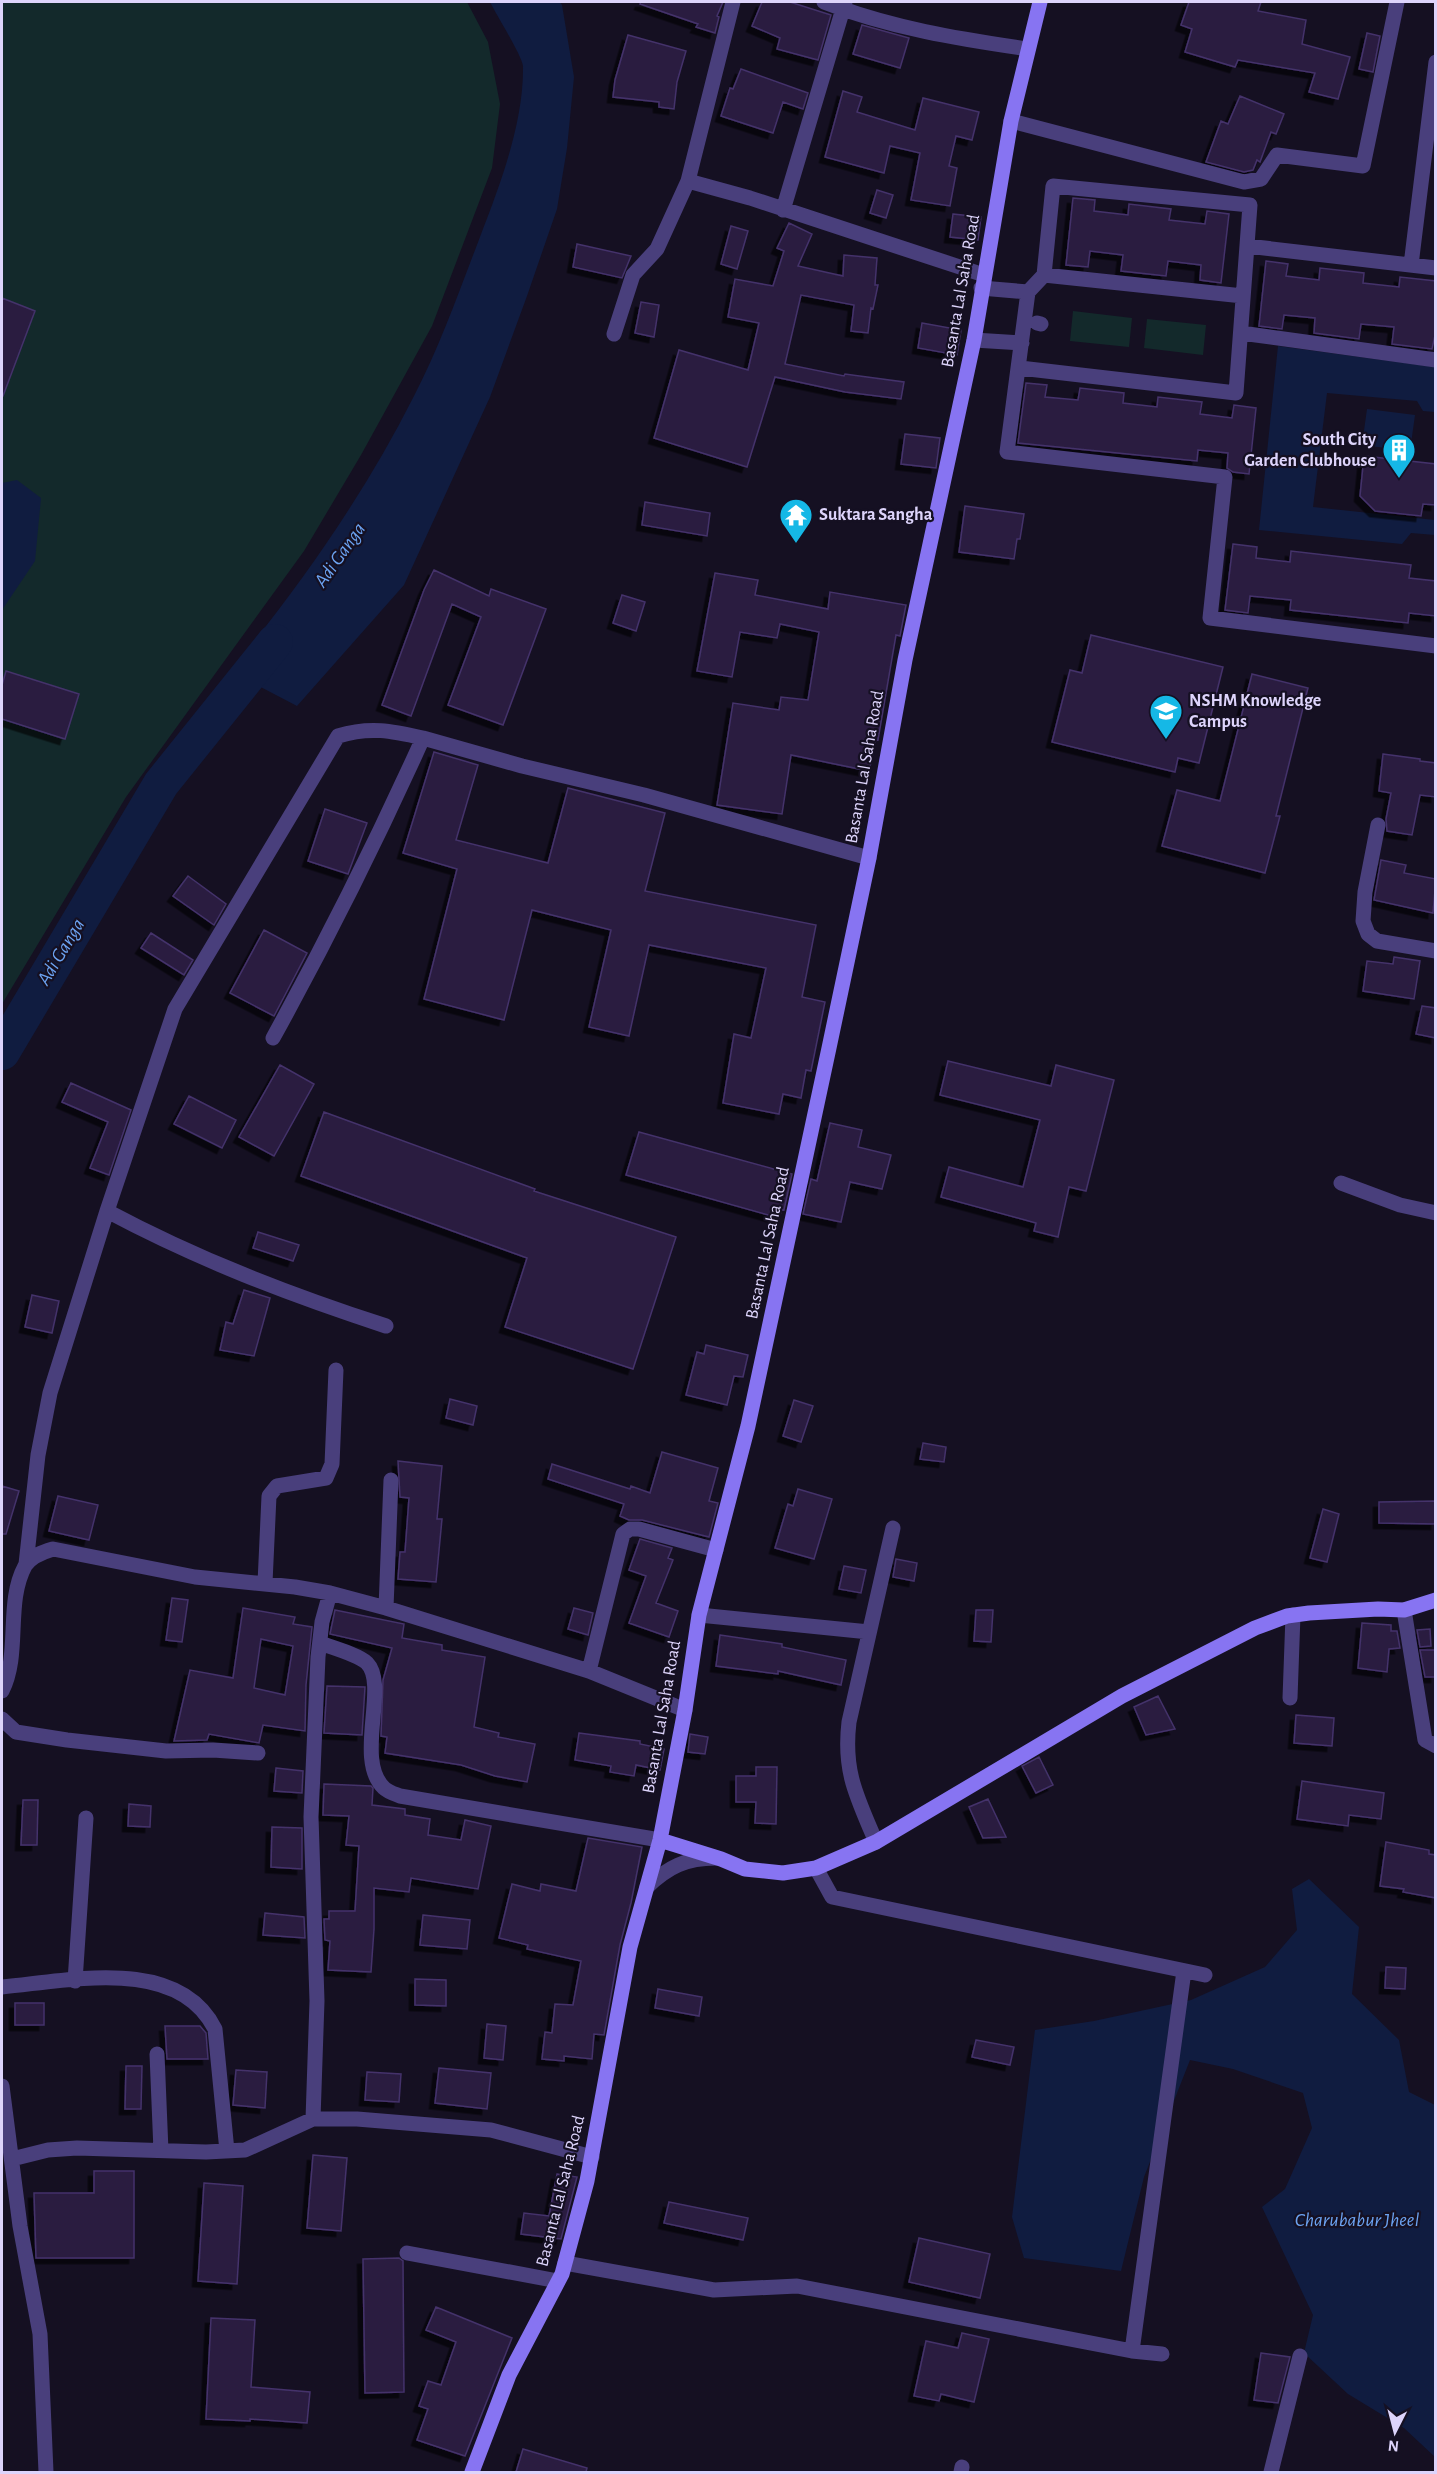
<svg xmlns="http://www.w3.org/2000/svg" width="1437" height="2474" font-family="'Alegreya Sans',sans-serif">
	<defs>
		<filter id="shadow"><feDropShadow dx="-5.5" dy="5.5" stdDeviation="0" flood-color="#0009"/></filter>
	</defs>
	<rect width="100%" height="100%" fill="#151022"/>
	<path fill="#13292b" d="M2 2H467L488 42 500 104 492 168 432 326 361 455 304 551 126 797 2 1004Z
		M1073 311 1132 318 1129 347 1070 341Z
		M1147 319 1206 325 1203 355 1144 348Z"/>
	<path fill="#101c40" d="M490 2H560L562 5 574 77 567 148 557 209 527 296 490 397 404 585 297 706 230 671C300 586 364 495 414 396 440 346 460 289 480 237 500 185 524 122 523 66 522 56 496 14 490 2Z
		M1278 346 1435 367V412L1423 411 1417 401 1327 393 1313 507 1435 520V535L1411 533 1402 544 1259 530Z
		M1367 409 1415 415 1410 451 1362 445Z
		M17 480 41 498 35 561 2 610V483Z
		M1309 1879 1359 1927 1352 1994 1399 2040 1409 2092 1435 2105V2457L1404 2428 1348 2394 1304 2353 1313 2315 1262 2207 1285 2189 1312 2128 1303 2093 1233 2069 1190 2060 1144 2177 1121 2271 1024 2258 1012 2217 1035 2030 1094 2021 1191 2000 1265 1967 1297 1930 1292 1889Z"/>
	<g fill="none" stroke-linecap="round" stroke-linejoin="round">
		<path stroke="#101c40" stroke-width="36" d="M2 1052 161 784 275 642"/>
	</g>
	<path fill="#291e41" stroke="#44326b" stroke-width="1.5" fill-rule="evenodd" filter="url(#shadow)" d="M641 2H723L717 16 719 17 715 33 696 27 698 24 640 4Z
		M762 2H790L831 15 818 60 777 49 780 38 752 26Z
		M1189 2H1261L1258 11 1306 20 1302 44 1350 57 1338 99 1309 92 1315 73 1238 60 1235 67 1185 52 1192 29 1181 25Z
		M862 25 909 38 900 68 853 54Z
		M1367 33 1380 36 1373 72 1359 69Z
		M628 35 686 51 677 82 674 109 659 107V102L613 97 615 80Z
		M741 69 808 93 803 109 783 102 773 133 721 116 730 88 733 89Z
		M843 91 862 97 857 112 915 130 923 98 979 112 972 140 956 136 949 166 957 168 950 206 911 200 920 153 890 146 884 173 825 157Z
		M1240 96 1284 114 1276 134 1271 132 1260 162 1257 160 1253 170 1244 172 1206 162 1221 121 1228 124Z
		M877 190 893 195 886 218 870 213Z
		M1073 198 1095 200 1094 211 1128 215 1129 204 1171 209 1169 220 1205 224 1207 211 1229 214 1221 283 1200 280 1201 265 1168 261 1166 276 1121 271 1123 255 1090 251 1088 267 1066 265Z
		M953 214 981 217 978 240 950 237Z
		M789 223 812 234 798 266 843 276 844 255 877 258 875 285H878L873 309 871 308 868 333 851 331 854 305 801 295 785 364 844 376 845 374 904 382 901 399 845 392 775 377 747 467 654 438 679 350 748 370 759 323 728 317 735 279 773 286 784 251 777 248Z
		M731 226 748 231 737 269 721 264Z
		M577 244 631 256 622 278 573 267Z
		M1266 261 1288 264 1286 276 1319 280 1320 268 1364 273 1363 283 1399 287 1400 277 1436 281V331L1432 349 1392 344 1394 327 1361 324 1359 339 1314 333 1315 318 1284 315 1282 329 1259 326Z
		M2 298 35 311 3 396H2Z
		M641 302 659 305 654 337 635 333Z
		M922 323 961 330 957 355 918 348Z
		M1026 383 1047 385 1045 397 1078 400 1080 388 1124 393 1123 403 1157 407 1158 397 1202 402 1200 414 1232 418 1234 405 1256 408 1249 474 1233 472 1227 468 1228 453 1198 450 1197 461 1018 443Z
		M905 434 940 438 936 468 901 464Z
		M1364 456 1436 464V505L1423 504 1421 516 1375 511 1360 496Z
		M645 502 710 513 707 536 642 525Z
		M965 506 1024 514 1020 539H1017L1014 559 959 552Z
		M1233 544 1257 547 1256 558 1290 562 1291 551 1411 565 1409 578 1436 581V616L1409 613 1408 623 1290 610 1291 600 1250 596 1248 613 1225 610Z
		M434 570 489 596 491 589 546 609 503 725 448 705 481 617 452 604 411 716 382 705 424 590Z
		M715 573 758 580 755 595 828 609 830 592 906 605 900 636 896 635 878 740 876 739 869 771 791 755 782 814 717 805 733 703 779 710 781 697 808 700 819 632 780 624 777 638 740 632 732 677 697 671Z
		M622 595 645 602 636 631 613 623Z
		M1091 635 1223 667 1199 763 1178 758 1175 772 1052 742 1070 670 1082 673Z
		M6 671 79 694 65 739 2 719V685Z
		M1252 674 1308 688 1276 816H1280L1265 873 1162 846 1177 790 1220 801Z
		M434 752 478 765 456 840 548 863 568 788 665 813 645 891 816 925 802 997 825 1002 811 1071 806 1070 801 1098 783 1094 779 1114 723 1103 734 1034 751 1038 766 968 649 945 629 1036 589 1027 611 930 532 910 504 1020 424 999 457 869 403 853Z
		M1383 754 1420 759V761L1436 763V797L1420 795 1412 835 1387 831 1386 819 1391 793 1379 791Z
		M325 809 367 823 348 874 308 861Z
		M1381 860 1406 865 1404 873 1436 879 1433 913 1374 900Z
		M188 876 226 904 214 925 173 896Z
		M264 930 307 953 274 1016 230 993Z
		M151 933 193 960 184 975 141 948Z
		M1394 957 1420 961 1414 999 1363 991 1367 961 1393 964Z
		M1422 1006 1436 1008V1038L1416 1034Z
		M948 1061 1051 1086 1056 1065 1114 1080 1086 1191 1069 1187 1058 1237 1034 1231 1036 1223 941 1197 949 1167 1023 1187 1040 1120 940 1095Z
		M280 1065 314 1084 274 1156 239 1137Z
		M71 1083 131 1110 109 1175 90 1168 108 1122 62 1102Z
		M189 1096 236 1120 222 1148 174 1124Z
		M324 1112 535 1189 534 1191 676 1237 633 1369 505 1327 527 1258 301 1176Z
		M830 1123 862 1130 858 1147 891 1155 882 1189 850 1182 841 1222 803 1214 811 1179 817 1181Z
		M639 1132 792 1174 784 1210 782 1209 779 1218 626 1175Z
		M258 1232 299 1245 293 1261 253 1248Z
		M244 1290 270 1298 254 1356 220 1350 226 1322 233 1324Z
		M32 1295 59 1301 52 1333 25 1327Z
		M706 1345 748 1355 743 1377 734 1376 727 1405 686 1395 697 1352 704 1354Z
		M450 1399 477 1406 473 1425 446 1418Z
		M794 1400 813 1406 801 1442 783 1436Z
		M923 1443 946 1447 944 1462 920 1459Z
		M662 1452 718 1468 709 1501 718 1503 709 1537 642 1520H629L620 1516 624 1504 548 1479 552 1464 630 1489 631 1486 650 1493Z
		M398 1461 442 1466 437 1519H442L436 1582 398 1579 400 1552H405L409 1498 400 1497Z
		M2 1486 19 1491 6 1534H2Z
		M798 1489 832 1499 814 1559 775 1548 788 1504 793 1506Z
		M58 1496 98 1505 89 1540 49 1531Z
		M1436 1501V1524L1379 1523V1502Z
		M1323 1509 1339 1514 1327 1562 1310 1558Z
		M640 1539 672 1548 668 1558 673 1560 656 1603 678 1611 669 1637 629 1623 646 1576 629 1570Z
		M896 1559 917 1563 914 1581 893 1577Z
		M844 1566 866 1570 861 1593 839 1589Z
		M172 1598 188 1600 182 1642 166 1640Z
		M243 1608 295 1617 293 1624 312 1627 306 1685 305 1731 263 1725 259 1743 209 1734 207 1740 174 1741 190 1670 233 1678ZM261 1639 293 1646 285 1695 254 1688Z
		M574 1608 593 1613 588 1635 568 1629Z
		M335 1610 404 1624 402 1638 442 1645V1650L485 1657 474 1727 499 1733 498 1737 535 1744 527 1782 495 1776 461 1765 385 1753 387 1737 381 1736 383 1680 392 1648 330 1634Z
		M976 1610H993L991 1642 974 1641Z
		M1362 1623 1391 1625V1631H1397L1400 1648 1389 1649 1387 1672 1358 1668Z
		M1430 1629 1431 1646 1420 1647 1417 1630Z
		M720 1635 782 1644V1647L846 1660 841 1685 778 1671V1674L716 1666Z
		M1420 1650H1436V1677H1425Z
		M327 1686 365 1687 362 1735 324 1733Z
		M1158 1696 1175 1729 1146 1735 1134 1707Z
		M1296 1715 1334 1718 1332 1746 1294 1743Z
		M579 1733 640 1741V1744L664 1749 660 1770 636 1765 634 1776 610 1772 611 1766 575 1760Z
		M690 1734 708 1737 705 1754 688 1752Z
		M1039 1757 1053 1785 1036 1793 1022 1766Z
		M756 1767H777L776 1824 755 1823 756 1802H736V1776H756Z
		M276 1768 303 1771 302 1793 274 1791Z
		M1302 1781 1384 1793 1381 1819 1349 1815 1348 1826 1297 1819Z
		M324 1784 371 1786 373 1788 372 1805 405 1809V1815L430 1819 428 1835 461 1840 465 1820 491 1826 478 1889 411 1878 409 1892 374 1888V1929L371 1972 328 1970 330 1941 325 1940 324 1919H329V1911H355L359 1846 346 1845 349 1816 323 1815Z
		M988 1799 1006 1837 983 1838 969 1807Z
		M23 1800H38L37 1845H21Z
		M129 1804 151 1806 150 1827 128 1826Z
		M272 1827 302 1828V1869L271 1867Z
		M588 1838 642 1847 631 1903 620 1945 604 2035 594 2034 592 2059 564 2056V2061L542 2059 545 2032 552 2033 555 2004 573 2005 581 1961 527 1949 528 1945 499 1938 512 1884 540 1891 541 1884 576 1891Z
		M1386 1842 1429 1850V1854L1436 1855V1898L1403 1892 1404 1889 1380 1886Z
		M265 1913 304 1917 305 1938 263 1935Z
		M423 1915 470 1920 467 1949 420 1945Z
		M1386 1967 1406 1968 1405 1989 1385 1988Z
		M415 1979 446 1980V2006L415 2005Z
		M658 1989 702 1997 699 2016 655 2008Z
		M15 2003H44V2025H15Z
		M487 2024 506 2026 503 2060 484 2058Z
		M165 2026H200L206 2033 208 2059H167Z
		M976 2040 1014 2047 1010 2065 972 2057Z
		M126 2066H142L141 2109H125Z
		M439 2068 491 2073 487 2109 435 2103Z
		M236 2070 267 2072 265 2108 233 2105Z
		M367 2072 401 2074 399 2102 365 2100Z
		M313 2155 347 2158 341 2231 307 2228Z
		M94 2171H134V2258H36L34 2193H94Z
		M557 2174 577 2177 561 2239 521 2234 524 2213 549 2216Z
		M204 2183 243 2186 237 2284 198 2281Z
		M669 2202 748 2218 743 2240 664 2223Z
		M919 2238 990 2254 980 2298 909 2282Z
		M399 2258 403 2261 404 2392 365 2393 363 2259Z
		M436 2307 512 2338 465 2456 417 2440 428 2409 419 2406 428 2381 441 2385 456 2342 426 2330Z
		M211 2318 255 2320 251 2387 310 2392 307 2423 250 2419V2421L206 2419Z
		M962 2333 989 2339 974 2402 941 2394 939 2401 914 2396 926 2341 958 2348Z
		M1261 2353 1290 2357 1278 2403 1254 2400Z
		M523 2449 587 2468 586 2472H516Z"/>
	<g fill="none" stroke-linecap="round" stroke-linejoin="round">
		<path stroke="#493f7c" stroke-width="15" d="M824 2C890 28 959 39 1028 49
			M1011 121 1244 182 1261 179 1277 155 1363 166 1397 2
			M688 181 733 2
			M783 210 845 2
			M1247 246 1436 268
			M1411 265 1436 62
			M1044 275 1243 296
			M981 288 1028 292 1044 275 1053 186 1250 205 1236 393 1020 368
			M1028 292 1007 452 1225 477 1210 618 1436 646
			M1037 323 1041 324
			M1241 333 1436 360
			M614 334 633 275 657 249 688 181 750 198 984 275
			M974 340 1022 343
			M1378 825 1365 892 1363 921 1368 934 1377 941 1436 951
			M273 1038C327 940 377 840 423 738L522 766 644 795 869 858
			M1341 1183 1400 1205 1436 1213
			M107 1211C197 1259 288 1294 386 1326
			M26 1564 38 1455 50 1393 107 1211 175 1009 338 736C370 726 392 731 423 738
			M265 1583 269 1496 277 1486 326 1478 332 1464 336 1370
			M386 1608 391 1480
			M1404 1610 1425 1740 1436 1746
			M699 1615 869 1632
			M320 1643C331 1647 359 1655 367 1663 389 1685 354 1760 384 1788 388 1792 395 1794 400 1796L660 1840
			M589 1671 623 1534 630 1529H639L716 1550
			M2 1691C21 1653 5 1603 25 1566 31 1556 43 1552 53 1549L195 1577 295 1587 330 1593 386 1608 589 1671 685 1710
			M1290 1698 1293 1615
			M2 1719 16 1732 67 1740 166 1751 213 1750 258 1753
			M876 1842C857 1797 843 1772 849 1722L893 1528
			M816 1868 832 1897 1205 1975
			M647 1887C668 1867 686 1858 716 1858
			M75 1981 86 1818
			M2 1987C68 1981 178 1955 215 2029L227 2151
			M157 2054 161 2151
			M2 2086 20 2226 40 2334 46 2472
			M313 2119 317 2001 311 1817 318 1657 322 1622 330 1593
			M12 2159 48 2150 77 2148 206 2152 245 2150 313 2119H357L491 2130 592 2157
			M407 2253 558 2281
			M565 2263 714 2290 797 2286 1132 2351 1162 2354
			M1132 2351 1184 1971
			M961 2472 962 2467
			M1271 2472 1300 2356"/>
		<path stroke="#8774f2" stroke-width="15" d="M660 1840 721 1859 745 1869 783 1873 816 1868 876 1842 1122 1696 1255 1628 1287 1616 1309 1613 1378 1609 1404 1610 1436 1600
			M472 2472 509 2375 562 2274 587 2181 630 1947 660 1840 685 1710 699 1615 748 1426 829 1048 869 858 905 660 974 340 1011 121 1040 2"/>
	</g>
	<defs>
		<symbol id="building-pin" viewBox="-11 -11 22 30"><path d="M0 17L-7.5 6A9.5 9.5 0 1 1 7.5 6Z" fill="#15b8e6" stroke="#151022"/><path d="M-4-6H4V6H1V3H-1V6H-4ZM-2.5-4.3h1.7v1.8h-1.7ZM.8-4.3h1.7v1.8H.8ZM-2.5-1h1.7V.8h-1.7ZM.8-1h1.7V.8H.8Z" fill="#fff"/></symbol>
		<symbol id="temple-pin" viewBox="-11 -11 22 30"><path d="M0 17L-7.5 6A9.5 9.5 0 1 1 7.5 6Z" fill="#15b8e6" stroke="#151022"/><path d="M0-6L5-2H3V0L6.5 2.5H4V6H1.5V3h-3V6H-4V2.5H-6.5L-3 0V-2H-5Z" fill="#fff"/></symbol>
		<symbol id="university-pin" viewBox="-11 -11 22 30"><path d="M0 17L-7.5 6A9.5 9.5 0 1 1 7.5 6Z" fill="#15b8e6" stroke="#151022"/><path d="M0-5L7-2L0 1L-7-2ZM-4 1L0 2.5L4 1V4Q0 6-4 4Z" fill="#fff"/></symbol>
	</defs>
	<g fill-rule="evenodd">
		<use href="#building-pin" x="1380" y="431" width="38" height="52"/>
		<use href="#temple-pin" x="777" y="496" width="38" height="52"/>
		<use href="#university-pin" x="1147" y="692" width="38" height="52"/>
	</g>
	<g text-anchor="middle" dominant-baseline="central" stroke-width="4.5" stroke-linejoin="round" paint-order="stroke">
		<g font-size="18" fill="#ddd4fb" stroke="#151022">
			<text transform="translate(961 291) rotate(-80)">Basanta Lal Saha Road</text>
			<text transform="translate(865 767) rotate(-80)">Basanta Lal Saha Road</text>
			<text transform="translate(768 1243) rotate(-78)">Basanta Lal Saha Road</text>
			<text transform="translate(662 1717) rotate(-80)">Basanta Lal Saha Road</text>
			<text transform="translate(561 2191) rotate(-76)">Basanta Lal Saha Road</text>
		</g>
		<g font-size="18" font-weight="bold" fill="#ddd4fb" stroke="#151022" text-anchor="start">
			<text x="1376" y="440" text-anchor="end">South City<tspan x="1376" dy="21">Garden Clubhouse</tspan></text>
			<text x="819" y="515">Suktara Sangha</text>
			<text x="1189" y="701">NSHM Knowledge<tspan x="1189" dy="21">Campus</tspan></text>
		</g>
		<g font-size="20" font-style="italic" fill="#6ca3f2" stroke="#151022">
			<text transform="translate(340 555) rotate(-55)">Adi Ganga</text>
			<text transform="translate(61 952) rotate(-59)">Adi Ganga</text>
			<text x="1357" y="2220">Charubabur Jheel</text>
		</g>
	</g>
	<rect width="1437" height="2474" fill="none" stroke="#ddd4fb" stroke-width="6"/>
	<g transform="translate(1395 2432) rotate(186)" stroke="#151022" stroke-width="4.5" paint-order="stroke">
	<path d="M0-4.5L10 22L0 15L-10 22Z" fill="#ddd4fb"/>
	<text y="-9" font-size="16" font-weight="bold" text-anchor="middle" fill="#ddd4fb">N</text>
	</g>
</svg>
